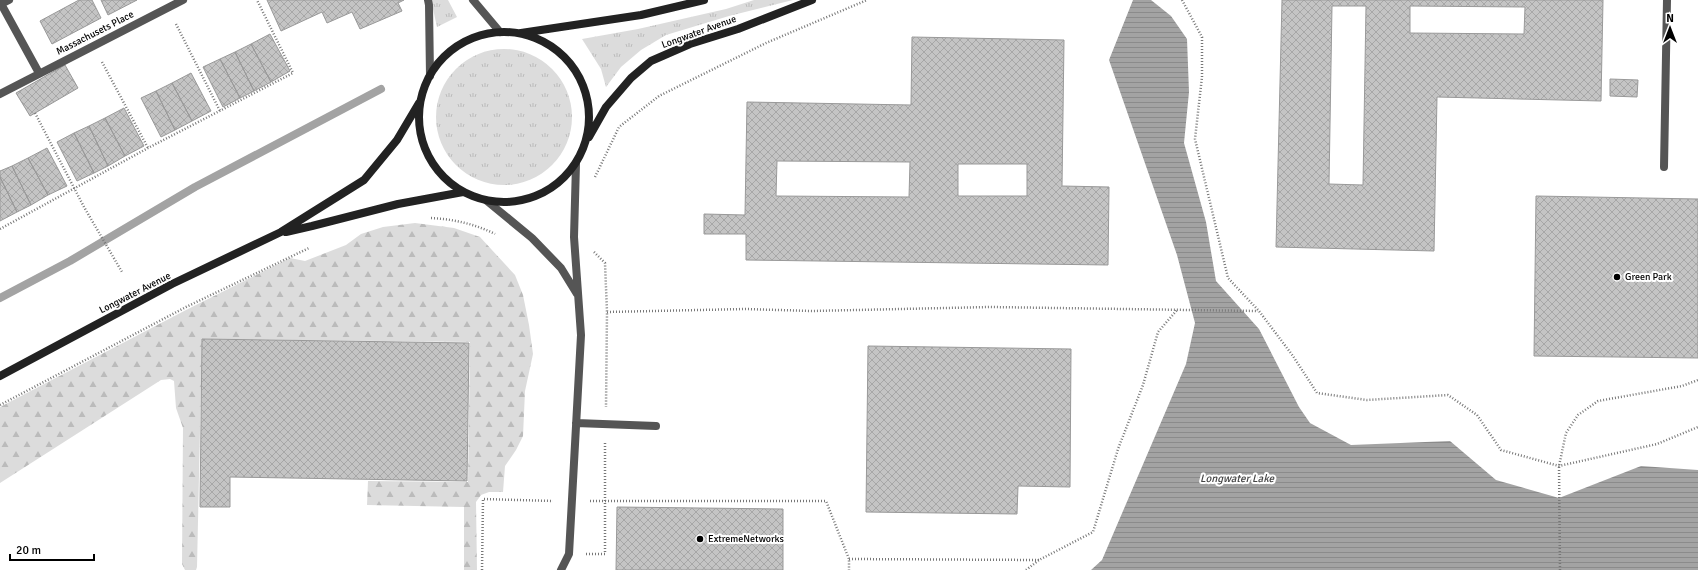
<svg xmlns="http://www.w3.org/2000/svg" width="1698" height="570" font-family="Signika,sans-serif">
	<defs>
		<pattern id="grass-tufts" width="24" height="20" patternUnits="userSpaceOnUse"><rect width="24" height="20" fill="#dcdcdc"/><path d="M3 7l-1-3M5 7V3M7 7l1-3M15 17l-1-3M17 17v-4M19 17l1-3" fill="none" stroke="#bbb"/></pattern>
		<pattern id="forest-firs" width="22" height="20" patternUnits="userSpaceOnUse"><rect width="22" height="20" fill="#dcdcdc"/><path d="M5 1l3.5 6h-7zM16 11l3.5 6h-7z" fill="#bbb"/></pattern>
		<pattern id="water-rules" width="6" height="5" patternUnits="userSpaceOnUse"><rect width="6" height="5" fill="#a3a3a3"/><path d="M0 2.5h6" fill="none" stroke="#8b8b8b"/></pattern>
		<pattern id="building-cross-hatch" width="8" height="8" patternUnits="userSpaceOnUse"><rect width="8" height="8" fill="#c4c4c4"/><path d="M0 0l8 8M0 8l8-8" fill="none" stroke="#a7a7a7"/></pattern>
	</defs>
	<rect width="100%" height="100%" fill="#fff"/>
	<path fill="url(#grass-tufts)" d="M431 0H448L457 17 437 27Z
		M754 0H793L729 16 666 35 641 50 621 67 606 87 601 69 582 39 638 29 726 9Z
		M436 117a68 68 0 1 1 136 0a68 68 0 1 1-136 0Z"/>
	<path fill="url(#forest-firs)" d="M415 223 454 228 480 237 515 275 523 295 529 325 533 354 525 391 523 436 516 450 505 466 503 492H489L481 495 476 502 477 570H464V507L367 505 368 481 468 482 470 342 202 339 197 567 196 570H185L182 564 183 428 176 408 174 381 170 379 161 380 0 483V407L186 310 290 258 305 261 346 245 361 234 383 227Z"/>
	<path fill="url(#water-rules)" d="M1133 0H1151L1171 16 1187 39 1189 92 1184 143 1206 222 1216 281 1259 329 1299 407 1310 423 1351 445 1450 441 1496 480 1559 498 1641 466 1698 470V570H1091L1102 560 1186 364 1195 323 1177 255 1109 60Z"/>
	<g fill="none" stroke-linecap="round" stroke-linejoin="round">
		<path stroke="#a3a3a3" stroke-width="8" d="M0 298 70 261 195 187 381 89"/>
	</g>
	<path fill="url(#building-cross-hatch)" stroke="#999" fill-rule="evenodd" d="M79 0H92L101 18 52 44 40 21Z
		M101 0H137L108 15Z
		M267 0H404L398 3 402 11 360 29 352 12 327 23 322 12 281 31Z
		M1282 0H1603L1601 101 1437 97 1434 251 1276 247ZM1332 6H1366L1363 185 1329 184ZM1410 6 1525 7 1524 34 1410 33Z
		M270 34 290 71 271 82 251 44Z
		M912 37 1064 40 1062 186 1109 187 1108 265 746 260V234H704V214L745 215 747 102 911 105ZM777 161 910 162 909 197 776 196ZM958 164H1027V196H958Z
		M251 44 271 82 254 91 235 52Z
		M235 52 254 91 240 98 220 59Z
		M220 59 240 98 223 107 203 67Z
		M65 65 78 88 30 116 16 93Z
		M191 73 211 111 192 121 172 83Z
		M1610 79 1638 80 1637 97 1610 96Z
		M172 83 192 121 175 130 156 91Z
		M156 91 175 130 161 137 141 98Z
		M124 108 144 146 125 156 105 118Z
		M105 118 125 156 108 166 89 126Z
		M89 126 108 166 94 173 74 133Z
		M74 133 94 173 77 181 57 142Z
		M47 148 67 186 48 195 28 158Z
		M28 158 48 195 31 205 12 166Z
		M12 166 31 205 17 212 0 177V171Z
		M0 177 17 212 0 221Z
		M1536 196 1698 199V358L1534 356Z
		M202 339 469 343 467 481 230 477V507H200Z
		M868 346 1071 349 1070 487 1018 486 1017 514 866 512Z
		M617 507 783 509V570H616Z"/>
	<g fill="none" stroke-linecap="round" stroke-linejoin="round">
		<path stroke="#777" stroke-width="2.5" stroke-dasharray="1 2" stroke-linecap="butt" d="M1182 0 1202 37V77L1195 139 1228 278 1259 311 1293 356 1317 393 1367 400 1448 395 1477 415 1501 450 1559 466 1657 444 1698 427
			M176 24 220 111
			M102 62 148 148
			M35 113 84 207 122 272
			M595 177 619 127 659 96 766 43 867 0
			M431 218C453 219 475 224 495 234
			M0 229 148 148 293 73 257 0
			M594 252 605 263 607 312 606 407
			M607 312 745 309 812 311 990 307 1258 311
			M0 405 186 307 309 248
			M590 501H826L849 559V570
			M586 554H605V442
			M849 559 1039 560
			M482 570 483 499 553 501
			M1026 570 1039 560 1093 532 1118 449 1143 385 1158 332 1177 310
			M1560 570 1559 466 1566 433 1578 415 1598 401 1682 386 1698 380"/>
		<path stroke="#555" stroke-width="8" d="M1664 167 1667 0
			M487 201 532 238 561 268 577 294
			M576 423 656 426
			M561 570 569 554 581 335 574 237 576 164"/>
		<path stroke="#555" stroke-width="8" d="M428 0 429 5 430 76
			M473 0 500 32
			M0 2 39 73
			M1 4 9 0
			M0 94 183 0"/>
		<path stroke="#222" stroke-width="8" d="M419 117a85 85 0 1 1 170 0a85 85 0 1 1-170 0Z
			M521 33 641 15 704 0
			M589 137 606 107 631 78 651 61 690 44 738 29 812 0
			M286 232 312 226 398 204 463 192
			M0 376 172 284 281 232 364 180 397 140 419 103"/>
	</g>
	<g fill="#000" stroke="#fff" stroke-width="1.5">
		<circle cx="1617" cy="277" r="4"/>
		<circle cx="700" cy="539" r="4"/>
	</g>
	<g text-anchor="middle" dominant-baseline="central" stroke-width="4" stroke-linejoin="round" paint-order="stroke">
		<g font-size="10" fill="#000" stroke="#fff">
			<text transform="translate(699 32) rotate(-20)">Longwater Avenue</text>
			<text transform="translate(95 33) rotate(-27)">Massachusets Place</text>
			<text transform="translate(135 293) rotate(-27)">Longwater Avenue</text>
		</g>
		<g font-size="10" fill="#000" stroke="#fff" text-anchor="start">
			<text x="1625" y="277">Green Park</text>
			<text x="708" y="539">ExtremeNetworks</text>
		</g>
		<g font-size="11" font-style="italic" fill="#444" stroke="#fff">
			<text x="1237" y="478">Longwater Lake</text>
		</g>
	</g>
	<g transform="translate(1670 28)" stroke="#ffffff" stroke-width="3" paint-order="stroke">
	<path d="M0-3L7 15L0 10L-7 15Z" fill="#000000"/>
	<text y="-6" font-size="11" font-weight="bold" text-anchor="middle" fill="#000000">N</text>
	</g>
	<path d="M10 554v6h84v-6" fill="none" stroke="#000000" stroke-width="2"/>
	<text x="16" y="554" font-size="12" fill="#000000" stroke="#ffffff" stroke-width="3" paint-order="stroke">20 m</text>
</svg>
